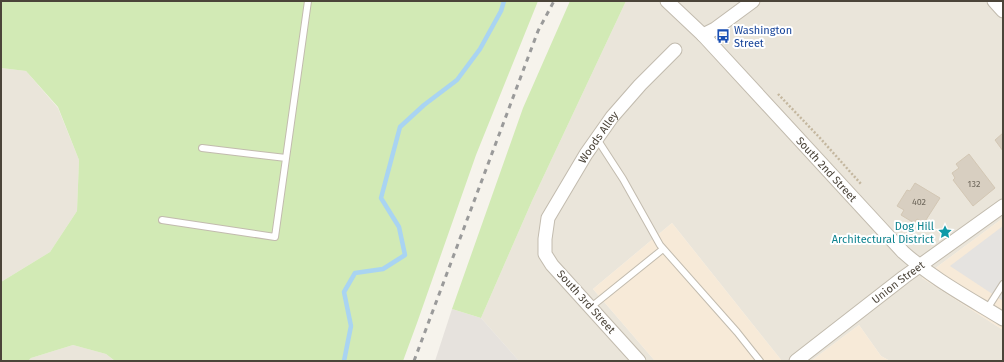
<svg xmlns="http://www.w3.org/2000/svg" width="1004" height="362" font-family="'Fira Sans',sans-serif">
	<rect width="100%" height="100%" fill="#f6f3ec"/>
	<path fill="#eae5da" d="M626 1H1003V218L922 278 1003 330V361H890L881 356 859 325 811 361H782L672 223 593 289 655 361H519L481 318 532 201Z
		M1 68 26 71 58 108 79 160 77 211 50 252 1 282Z
		M73 345 106 354 115 361H28L31 358Z"/>
	<path fill="#f7ead8" d="M1003 218V330L922 278Z
		M672 223 782 361H655L593 289Z
		M859 325 881 356 890 361H811Z"/>
	<path fill="#e6e2dd" d="M452 309 481 318 519 361H435Z"/>
	<path fill="#d2eab5" d="M1 1H538L476 155 417 323 403 361H115L106 354 73 345 31 358 28 361H1V282L50 252 77 211 79 160 58 107 26 71 1 68Z
		M570 1H626L532 201 481 318 452 309 523 108Z"/>
	<path fill="#e5e3e0" d="M1003 226V301L950 266Z"/>
	<g fill="none" stroke-linecap="round" stroke-linejoin="round">
		<path stroke="#a9d4f2" stroke-width="4.5" d="M344 361 351 326 344 292 355 273 383 269 405 255 399 227 381 198 400 127 424 105 457 80 480 49 501 11 504 1"/>
	</g>
	<path fill="#d8cfc1" stroke="#d3c7b4" d="M1003 133V151L995 140Z
		M969 154 995 188 973 206 953 180 955 178 952 173 959 168 956 164Z
		M915 183 940 198 924 223 917 219 914 223 901 215 904 210 897 206 907 190 910 191Z"/>
	<g fill="none" stroke-linecap="round" stroke-linejoin="round">
		<defs>
			<path id="service" d="M597 139 623 179 660 245 737 332 760 361
				M202 148 286 158
				M162 220 275 237 308 1
				M591 307 663 249
				M987 309 1003 284"/>
			<g id="minor">
				<path id="s1" d="M667 1 703 35 903 252C933 279 969 298 1003 319"/>
				<path d="M994 1 1003 11"/>
				<path d="M703 35 715 29 753 1"/>
				<path id="s2" d="M639 361 552 265 545 254V239L548 218 586 154 612 117 640 85 675 50"/>
				<path id="s3" d="M796 361 904 277 1003 206"/>
			</g>
		</defs>
		<use href="#service" stroke="#c2bbae" stroke-width="8"/>
		<use href="#minor" stroke="#c2bbae" stroke-width="15"/>
		<path stroke="#c4b79f" stroke-width="2.5" stroke-dasharray="2 2" stroke-linecap="butt" d="M778 94 820 138 861 184"/>
		<use href="#service" stroke="#fff" stroke-width="6"/>
		<use href="#minor" stroke="#fff" stroke-width="13"/>
		<path stroke="#9a9a9a" stroke-width="3" stroke-dasharray="5 5" stroke-linecap="butt" d="M414 361 538 31 554 1"/>
	</g>
	<defs>
		<symbol id="bus-bare" viewBox="-9 -9 18 18"><path d="M-5-6H5V4H4V6H2V4H-2V6H-4V4H-5ZM-3.5-4V0h7V-4ZM-3.5 1.2v1.5H-2V1.2ZM2 1.2v1.5H3.5V1.2Z" fill="#1a4fb4" stroke="#fff" stroke-width="2.5" paint-order="stroke"/></symbol>
		<symbol id="sight-bare" viewBox="-9 -9 18 18"><path d="M0-6L1.8-2.2L6-1.7L2.9 1.2L3.7 5.4L0 3.3L-3.7 5.4L-2.9 1.2L-6-1.7L-1.8-2.2Z" fill="#0f9aa8" stroke="#fff" stroke-width="2.5" paint-order="stroke"/></symbol>
	</defs>
	<g fill-rule="evenodd">
		<use href="#bus-bare" x="713" y="26" width="20" height="20"/>
		<use href="#sight-bare" x="935" y="222" width="20" height="20"/>
	</g>
	<g text-anchor="middle" dominant-baseline="central" stroke-width="4" stroke-linejoin="round" paint-order="stroke">
		<g font-size="9" fill="#6e675b">
			<text x="974" y="184">132</text>
			<text x="919" y="202">402</text>
		</g>
		<g font-size="11" fill="#164399" stroke="#fff" text-anchor="start">
			<text x="734" y="30">Washington<tspan x="734" dy="13">Street</tspan></text>
		</g>
		<g font-size="11" fill="#4b4439" stroke="#fff">
			<text stroke="none"><textPath href="#s2" startOffset="274">Woods Alley</textPath></text>
			<text stroke="none"><textPath href="#s1" startOffset="232">South 2nd Street</textPath></text>
			<text stroke="none"><textPath href="#s3" startOffset="129">Union Street</textPath></text>
			<text transform="translate(586 302) rotate(48)">South 3rd Street</text>
		</g>
		<g font-size="11" fill="#0d838f" stroke="#fff" text-anchor="end">
			<text x="934" y="226">Dog Hill<tspan x="934" dy="13">Architectural District</tspan></text>
		</g>
	</g>
	<rect width="1004" height="362" fill="none" stroke="#4b4439" stroke-width="4"/>
</svg>
